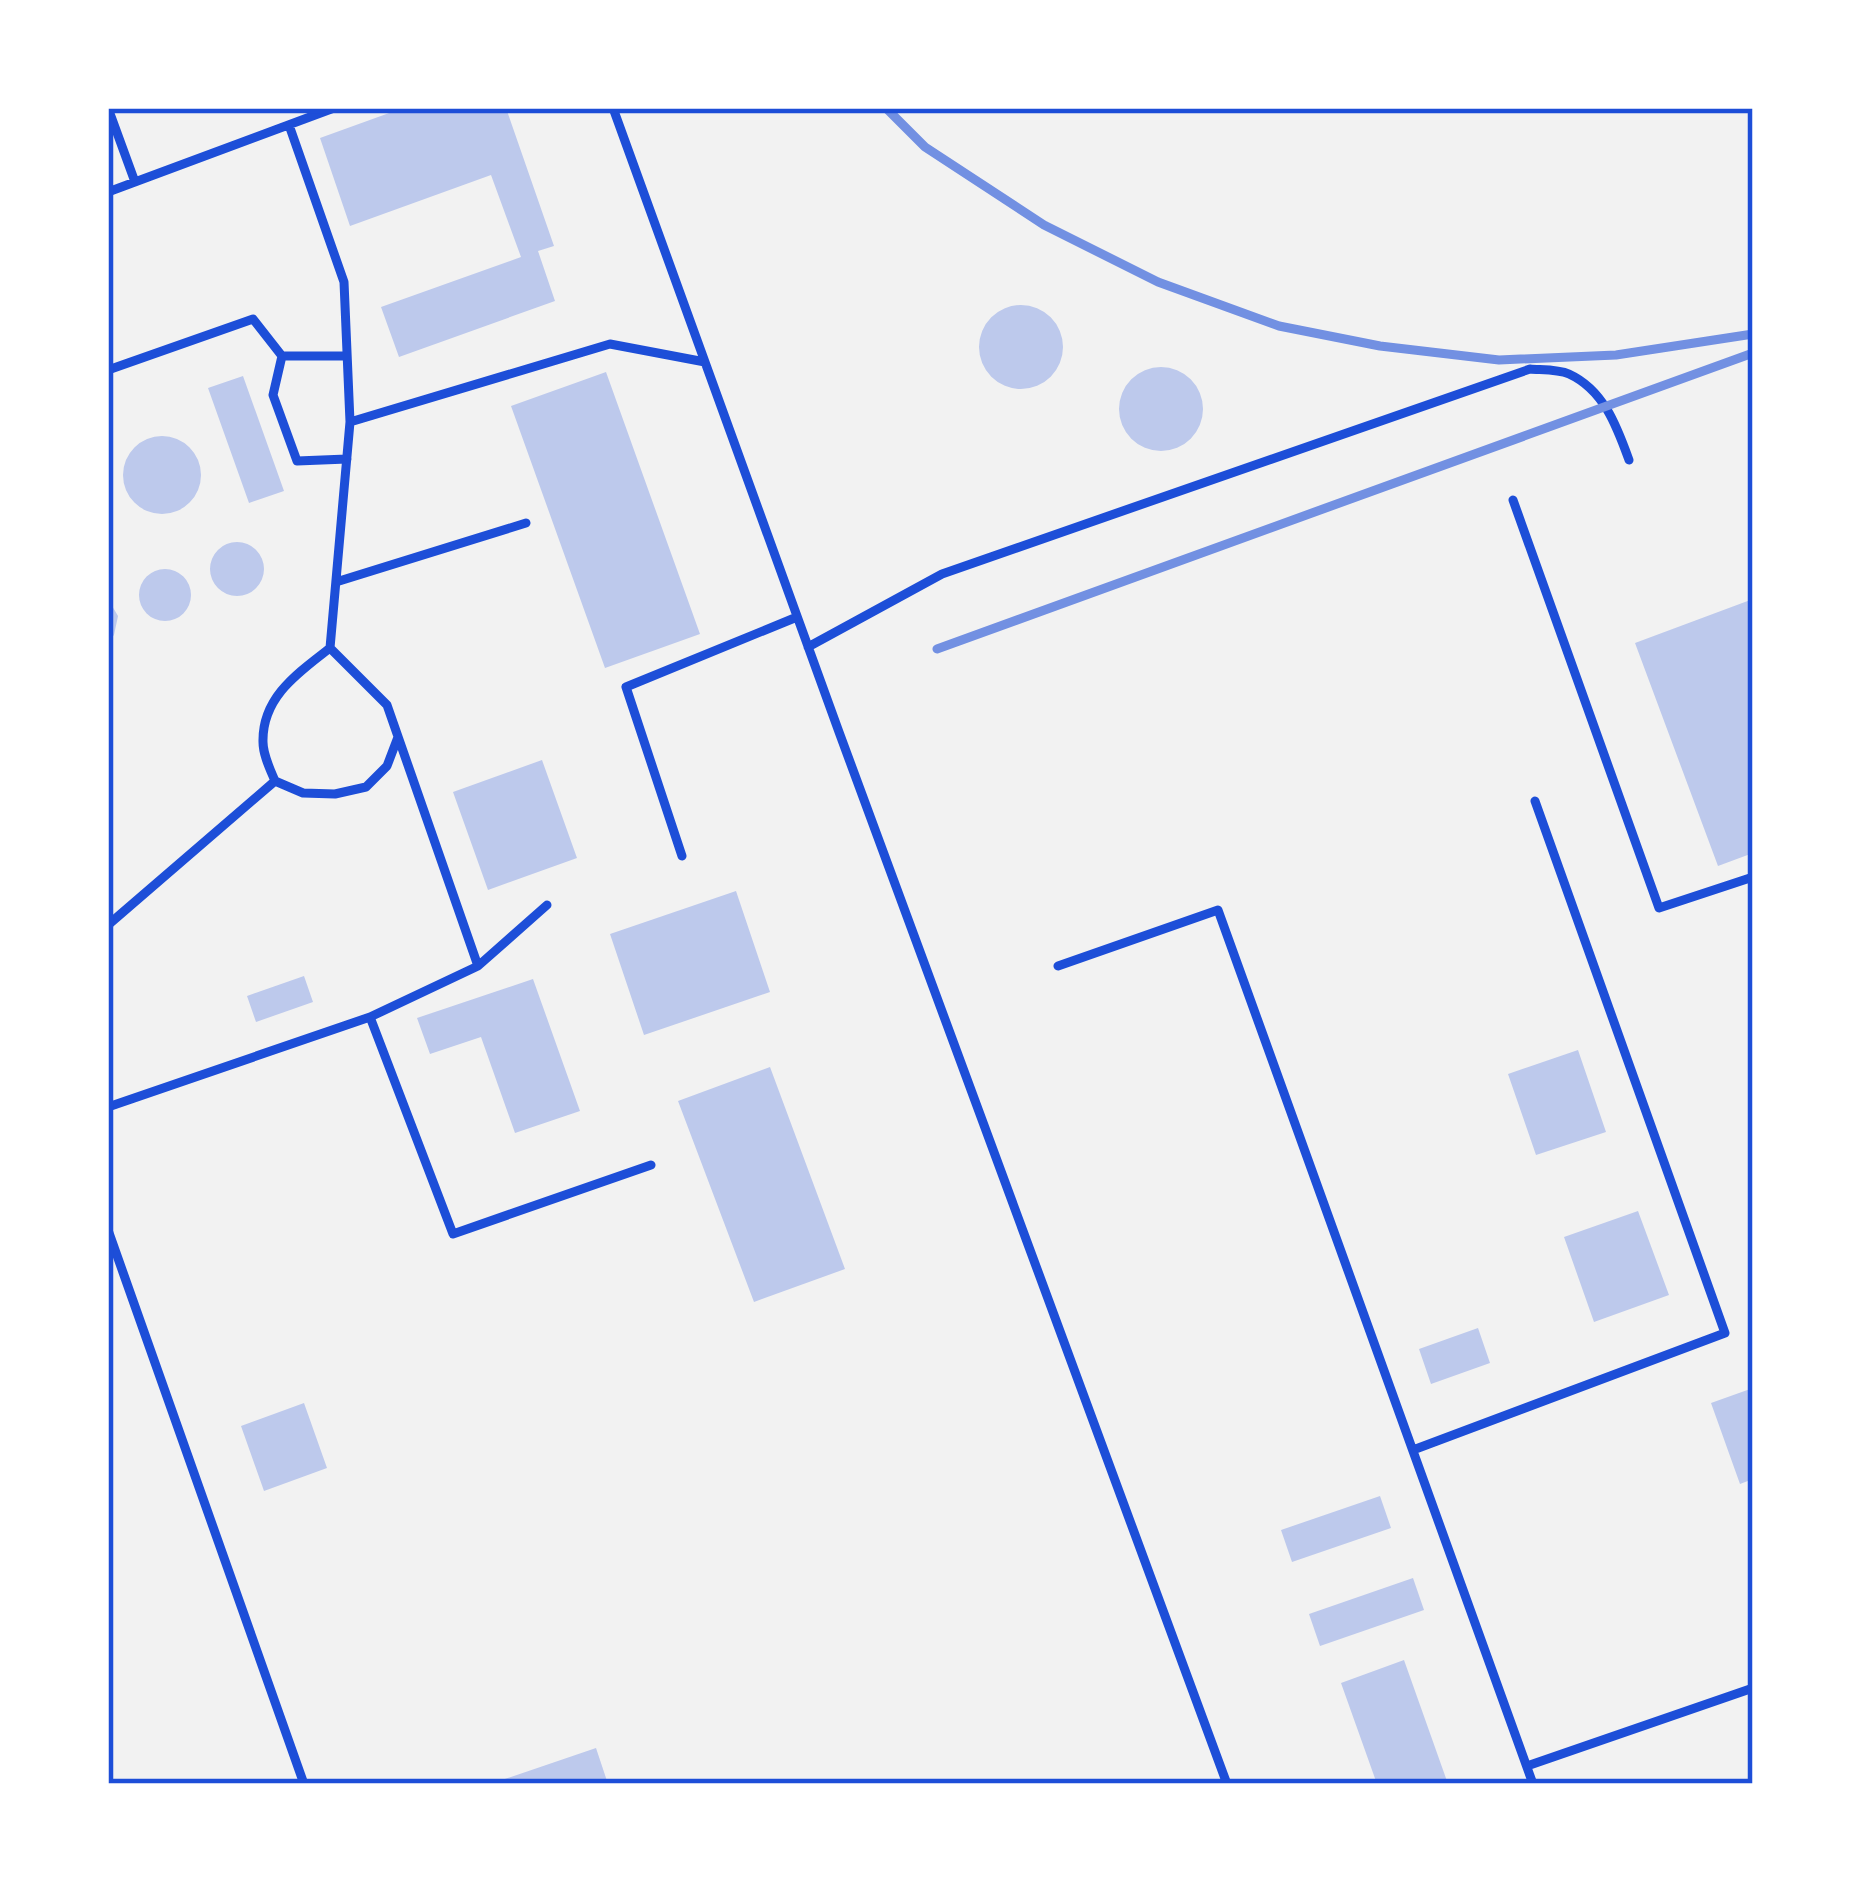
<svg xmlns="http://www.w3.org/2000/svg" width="1861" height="1892" font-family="Roboto,sans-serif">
	<rect width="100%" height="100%" fill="#f2f2f2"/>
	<path fill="#bdc9ec" d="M403 108H506L554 246 538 251 555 301 399 357 381 307 521 257 491 175 350 226 320 138Z
		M979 347a42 42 0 1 1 84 0a42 42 0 1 1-84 0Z
		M1119 409a42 42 0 1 1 84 0a42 42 0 1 1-84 0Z
		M606 372 700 634 605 668 511 406Z
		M243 376 284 491 249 503 208 388Z
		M123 475a39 39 0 1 1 78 0a39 39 0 1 1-78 0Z
		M210 569a27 27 0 1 1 54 0a27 27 0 1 1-54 0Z
		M139 595a26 26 0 1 1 52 0a26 26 0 1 1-52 0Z
		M108 599 118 616 114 635 108 642Z
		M1753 599V853L1718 866 1635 643Z
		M542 760 577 858 488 890 453 792Z
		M736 891 770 992 644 1035 610 934Z
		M304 976 313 1002 256 1022 247 996Z
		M533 979 580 1111 515 1133 481 1037 430 1054 417 1018Z
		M1578 1050 1606 1132 1536 1155 1508 1074Z
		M770 1067 845 1269 754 1302 678 1101Z
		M1638 1211 1669 1295 1594 1322 1564 1237Z
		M1478 1328 1490 1363 1431 1384 1419 1349Z
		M1753 1388V1479L1740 1484 1711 1403Z
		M304 1403 327 1468 264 1491 241 1426Z
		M1380 1496 1391 1528 1292 1562 1281 1530Z
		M1413 1578 1424 1610 1320 1646 1309 1614Z
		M1404 1660 1448 1784H1377L1341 1683Z
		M596 1748 608 1784H493V1783Z"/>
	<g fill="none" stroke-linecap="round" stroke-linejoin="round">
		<path stroke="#1d4ed8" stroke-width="9" d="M108 108 135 182
			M613 108 839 732 1227 1784
			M289 125 344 282 350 422 610 344 705 362
			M108 192 334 108
			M108 370 253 319 282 356
			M350 422 330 648 387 705 478 966 547 905
			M347 459 297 461 273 395 282 356H347
			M1513 500 1659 908 1753 877
			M336 582 526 523
			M808 647 942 574 1530 369C1541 370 1558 369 1569 374 1604 390 1617 427 1629 460
			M275 781 303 793 335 794 366 787 387 766 398 737
			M682 856 626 687 797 617
			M108 925 275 781C270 769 263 755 263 742 262 697 298 673 330 648
			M478 966 370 1017 453 1234 651 1165
			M1058 966 1218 910 1533 1784
			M108 1107 370 1017
			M108 1230 304 1784
			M1413 1450 1725 1333 1535 801
			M1527 1766 1753 1688"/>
		<path stroke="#7290e2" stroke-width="9" d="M886 108 925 147 1044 225 1158 282 1279 326 1380 346 1499 360 1616 355 1753 334
			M937 649 1753 353"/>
	</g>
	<rect width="1861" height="1892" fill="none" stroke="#ffffff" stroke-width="222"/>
	<rect x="111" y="111" width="1639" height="1670" fill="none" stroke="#1d4ed8" stroke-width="4.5"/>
</svg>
